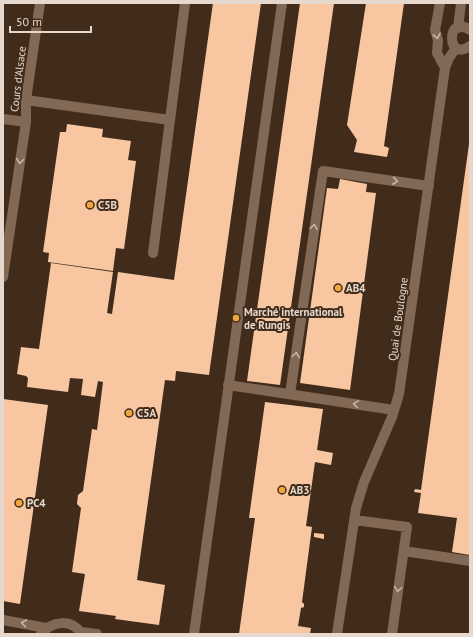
<svg xmlns="http://www.w3.org/2000/svg" width="473" height="637" font-family="'PT Sans',sans-serif">
	<rect width="100%" height="100%" fill="#412c1b"/>
	<path fill="#f8c7a2" d="M213 3H261L209 375 176 371 175 381 165 380 137 580 165 585 159 625 115 619 116 616 79 611 85 574 72 572 81 508 77 504 78 495 83 491 92 429 97 430 103 382 98 381 95 397 81 395 83 379 70 378 68 392 27 387 28 378 26 376 17 374 21 347 39 349 51 263 113 272 107 313 112 314 118 272 174 280Z
		M300 3H334L280 385 247 381Z
		M366 3H404L384 146 389 148 387 157 354 152 357 140 347 125Z
		M67 124 103 129 102 137 131 141 128 160 136 161 124 249 116 248 113 271 48 262 49 253 43 252 60 132H66Z
		M469 144H470V555L452 552 457 518 418 513 421 493 414 492 415 489 421 490Z
		M340 179 367 184 366 192 376 193 350 390 300 383 327 188 338 189Z
		M3 399 48 405 20 604 3 601Z
		M265 402 323 409 317 450 333 453 331 465 315 462 306 526 312 527 302 602 304 604V607L301 608 298 626 311 628 310 634H239L255 518H249Z
		M314 533 324 534V539L314 537Z"/>
	<g fill="none" stroke-linecap="round" stroke-linejoin="round">
		<path stroke="#816956" stroke-width="10" d="M440 3 435 30 438 40 437 53 445 68
			M458 28 461 3
			M470 30C446 13 446 63 470 46
			M26 100 170 120
			M3 119 26 122
			M153 253 185 3
			M3 277 26 122V100L40 3
			M228 385 394 410
			M290 394 323 171 429 186
			M355 520 407 527 392 634
			M404 551 470 561
			M3 620 46 628
			M81 632 97 634
			M41 634C52 621 71 618 82 634
			M194 634 282 3
			M337 634 356 508 364 482 392 417 399 394 445 68 449 58 456 48"/>
	</g>
	<defs><path id="oneway-chevron" d="M-2-3.5L2.5 0L-2 3.5" fill="none" stroke-width="1.6" stroke-linecap="round" stroke-linejoin="round"/></defs>
	<g stroke="#c8b7a9">
		<use href="#oneway-chevron" transform="translate(437 36) rotate(78)"/>
		<use href="#oneway-chevron" transform="translate(20 161) rotate(98)"/>
		<use href="#oneway-chevron" transform="translate(395 181) rotate(8)"/>
		<use href="#oneway-chevron" transform="translate(314 227) rotate(-82)"/>
		<use href="#oneway-chevron" transform="translate(296 355) rotate(-82)"/>
		<use href="#oneway-chevron" transform="translate(356 404) rotate(-171)"/>
		<use href="#oneway-chevron" transform="translate(398 589) rotate(98)"/>
		<use href="#oneway-chevron" transform="translate(24 623) rotate(-168)"/>
	</g>
	<g fill="#efa73d" stroke="#412c1b" stroke-width="1.5">
		<circle cx="90" cy="205" r="4"/>
		<circle cx="338" cy="288" r="4"/>
		<circle cx="236" cy="318" r="4"/>
		<circle cx="129" cy="413" r="4"/>
		<circle cx="282" cy="490" r="4"/>
		<circle cx="19" cy="503" r="4"/>
	</g>
	<g text-anchor="middle" dominant-baseline="central" stroke-width="4" stroke-linejoin="round" paint-order="stroke">
		<g font-size="11" fill="#e6d8cd" stroke="#412c1b">
			<text transform="translate(18 79) rotate(-83)">Cours d'Alsace</text>
			<text transform="translate(398 319) rotate(-82)">Quai de Boulogne</text>
		</g>
		<g font-size="11" font-weight="bold" fill="#e6d8cd" stroke="#412c1b" text-anchor="start">
			<text x="98" y="205">C5B</text>
			<text x="346" y="288">AB4</text>
			<text x="244" y="312">Marché international<tspan x="244" dy="13">de Rungis</tspan></text>
			<text x="137" y="413">C5A</text>
			<text x="290" y="490">AB3</text>
			<text x="27" y="503">PC4</text>
		</g>
	</g>
	<rect width="473" height="637" fill="none" stroke="#e6d8cd" stroke-width="8"/>
	<path d="M10 26v6h81v-6" fill="none" stroke="#e6d8cd" stroke-width="2"/>
	<text x="16" y="26" font-size="12" fill="#e6d8cd" stroke="#412c1b" stroke-width="3" paint-order="stroke">50 m</text>
</svg>
